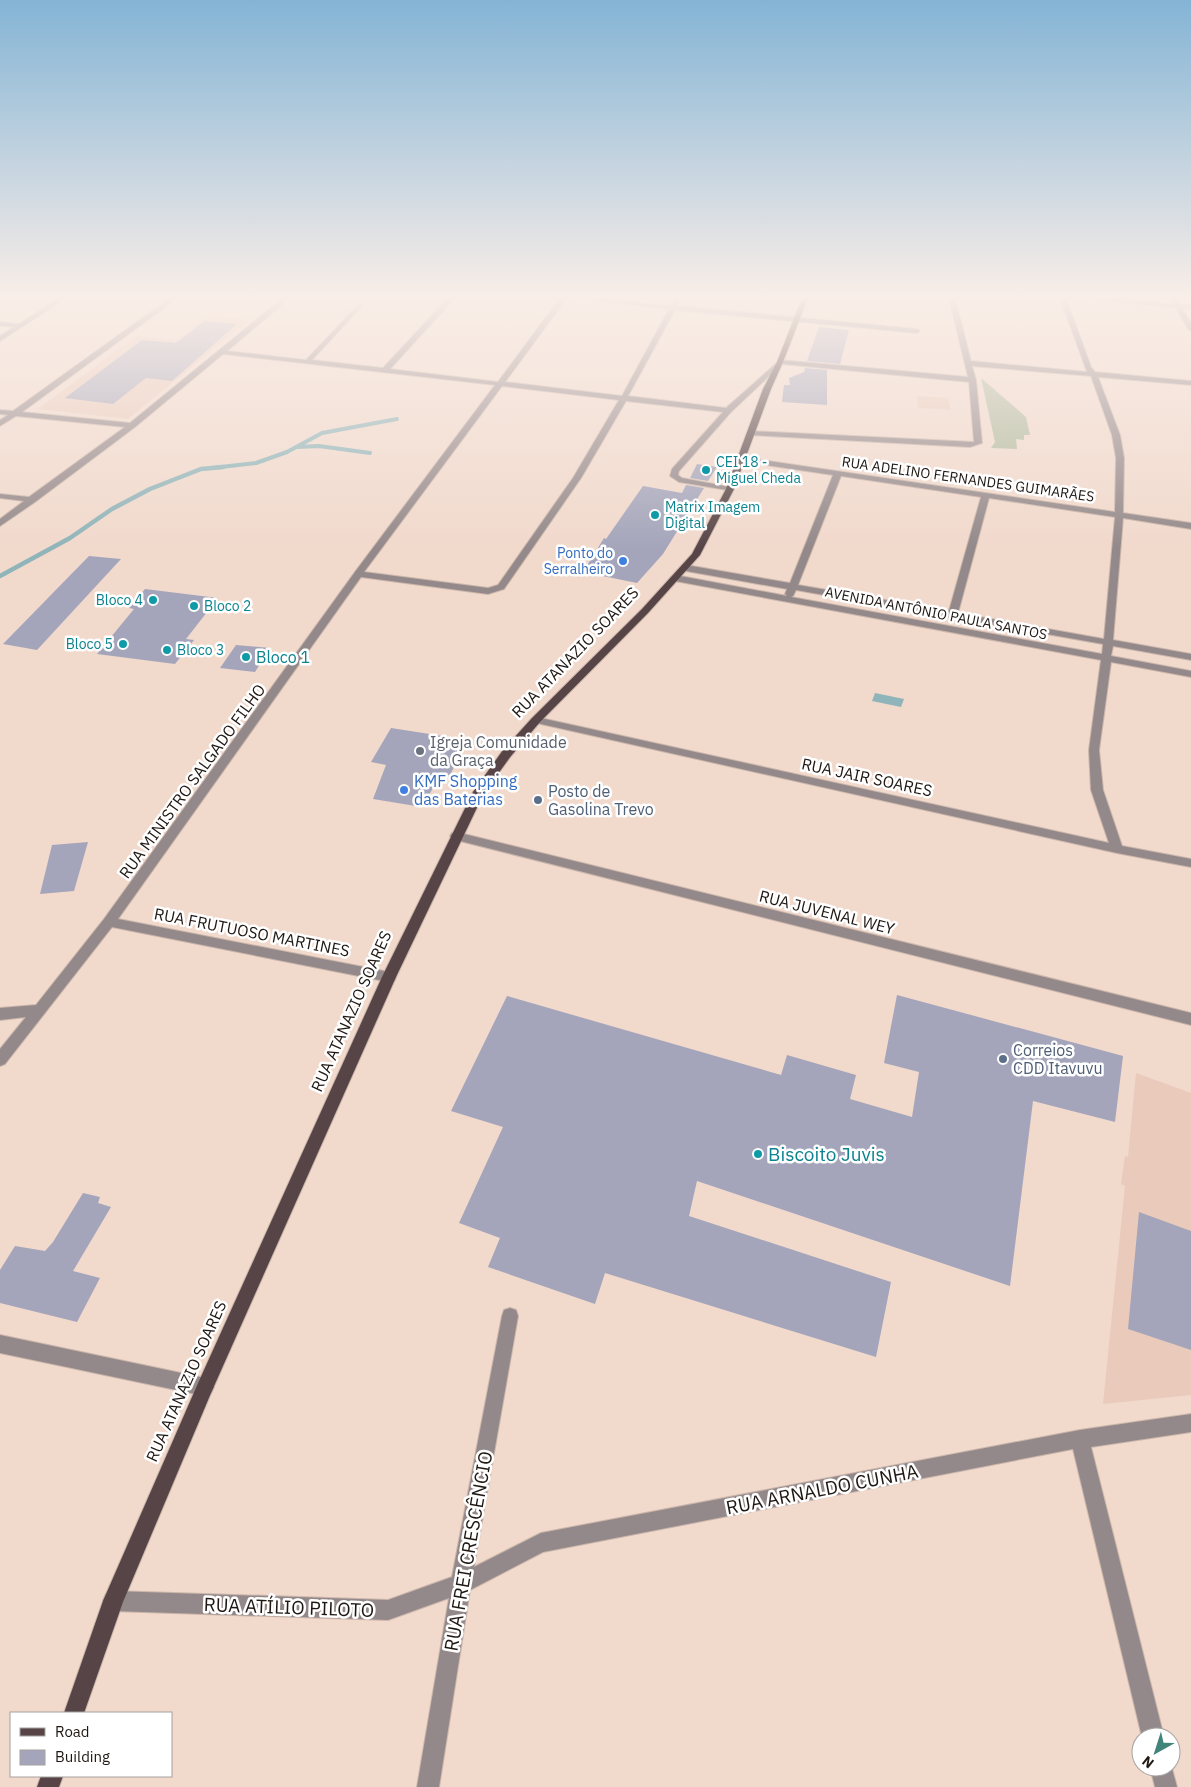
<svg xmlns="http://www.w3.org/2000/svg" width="1191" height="1787" font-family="'IBM Plex Sans',sans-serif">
	<rect width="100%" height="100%" fill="#f1d9cc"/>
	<path fill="#eacbbb" d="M209 315 249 320 128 419 38 409 136 336 176 341Z
		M917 396 948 398 951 410 918 408Z
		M1136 1073 1191 1093V1395L1103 1404 1125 1186 1121 1184 1125 1156 1128 1157Z"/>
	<path fill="#b0b99e" d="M981 378 1026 417 1030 435H1024V440L1016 439 1017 449 991 448 995 442Z"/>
	<path fill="#8fb4b9" d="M875 693 904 699 901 707 872 701Z"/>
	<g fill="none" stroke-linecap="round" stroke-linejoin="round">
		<path stroke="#8fb4b9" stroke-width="4" d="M297 447 319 446 370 453
			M212 468 256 463 287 452 322 433 397 419"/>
		<path stroke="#8fb4b9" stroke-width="4.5" d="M0 576 70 538 112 509 150 489 201 469 223 467"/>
	</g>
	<path fill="#a4a5bb" d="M205 321 237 324 172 381 146 378 113 404 65 398 142 340 176 343Z
		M819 327 849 330 840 364 807 361Z
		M805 368 827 370V405L782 402 784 385H790L789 378 804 372Z
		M697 464 717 467 708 481 690 478Z
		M686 485 704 488 663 554 637 583 583 572 604 538 606 539 643 486 682 493Z
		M89 556 121 559 37 650 3 644Z
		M145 589 218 598 186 639 194 640 175 664 97 654 134 609 129 608Z
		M236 645 270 648 255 672 220 668Z
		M391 728 468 740 450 775 441 774 422 807 373 799 386 765 371 762Z
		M88 842 74 891 40 894 52 845Z
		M897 995 1123 1056 1115 1122 1033 1101 1010 1286 697 1181 689 1216 891 1282 876 1357 605 1273 595 1304 488 1267 500 1238 459 1223 503 1127 451 1111 507 996 781 1075 787 1055 856 1075 850 1099 912 1117 919 1072 884 1063Z
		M83 1193 100 1197 98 1203 111 1207 73 1271 100 1278 77 1322 0 1303V1270L15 1246 45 1251 53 1242Z
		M1139 1212 1191 1231V1350L1128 1329Z"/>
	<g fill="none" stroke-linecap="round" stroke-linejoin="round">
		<defs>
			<path id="minor" d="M59 298H67L0 341V336L14 327 0 326V322L19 324Z
				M170 298H178L22 412 130 423 283 298H290L227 351 306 360 360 303 363 305 362 306 312 360 383 368 448 298H455L390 369 498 382 560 298H567L505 382 622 396 669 309 569 298H596L671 306 675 298H681L677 306 917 329 920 331 917 333 675 310 628 396 726 408 780 360 968 377 949 298H955L971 361 1087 372 1060 298H1066L1091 367 1095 372 1191 381V385L1098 377 1120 435 1124 458 1123 513 1191 523V529L1123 518 1113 640 1191 654V660L1113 646 1111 656 1191 671V677L1111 662 1099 750 1103 790 1122 846 1191 859V867L1117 853 532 722 531 720 536 717 1109 843 1091 790 1089 750 1101 660 675 581 670 578 675 575 787 596 785 594 787 589 686 571 681 568 686 565 790 583 833 475 738 461 737 459 741 457 1115 512 1116 458 1112 435 1091 376 972 366 976 380 982 443 970 447 748 435 747 433 751 431 974 442 969 382 782 364 731 412 679 471 678 475 682 478 730 487H733V491L679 482 670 476 672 469 723 412 626 401 581 478 504 589 488 594 361 577 118 919 389 972 394 973 396 977 394 981 389 982 112 927 5 1064 0 1066V1049L26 1017 0 1020V1008L36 1005 104 919 355 572 495 385 223 354 135 427 35 502 0 526V519L24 501 0 498V494L29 497 125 427 16 416 0 426V420L8 415 0 414V410L13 411ZM502 386 619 400 573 478 498 585 488 588 364 572ZM841 476 981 497 949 611 798 585ZM989 498 1115 517 1104 639 958 613ZM796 590 947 617 952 620 956 618 1103 644 1102 654 791 597 793 596Z
				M1078 298H1109L1173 304V300H1177L1180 304 1191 305V309L1182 308 1191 323V331L1188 329 1176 308Z
				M456 832 1191 1013V1025L452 839 450 836 452 833Z
				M510 1308 516 1310 518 1316 474 1567 541 1533 1080 1430 1191 1414V1432L1091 1447 1164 1737H1142L1073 1449 543 1552 470 1590 439 1787H417L449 1598 388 1620 113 1611 106 1608 103 1601 106 1594 113 1591 388 1600 452 1577 502 1316 504 1310Z
				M0 1335 205 1378 211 1381 214 1387 211 1393 205 1396 0 1353Z
				M1171 1765 1177 1787H1155L1150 1767H1171Z"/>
			<path id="major" d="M802 298H808L783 362 771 389 734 489 700 555 648 613 540 722 511 756 484 793 396 977 211 1393 123 1602 84 1713H64L103 1601 199 1381 382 977 473 792 503 750 532 718 642 609 692 554 726 489 763 389 777 362Z
				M41 1776H63L59 1787H37Z"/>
		</defs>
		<use href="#minor" stroke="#cbb6ab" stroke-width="2"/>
		<use href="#major" stroke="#cbb6ab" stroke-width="2"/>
		<use href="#minor" fill="#94898a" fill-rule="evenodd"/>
		<use href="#major" fill="#574446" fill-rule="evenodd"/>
	</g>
	<linearGradient id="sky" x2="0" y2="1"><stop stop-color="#84b4d5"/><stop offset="0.54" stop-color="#f9eee8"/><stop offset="1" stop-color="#f9eee8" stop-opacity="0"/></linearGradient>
	<rect width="1191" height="549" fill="url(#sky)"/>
	<g fill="#0f9aa8" stroke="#fff" stroke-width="2">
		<circle cx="706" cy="470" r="5"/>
		<circle cx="655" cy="515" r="5"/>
		<circle cx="153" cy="600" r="5"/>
		<circle cx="194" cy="606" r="5"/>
		<circle cx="123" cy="644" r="5"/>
		<circle cx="167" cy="650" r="5"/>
		<circle cx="246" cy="657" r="5"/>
		<circle cx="758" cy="1154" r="5"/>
	</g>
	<g fill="#3f7fe0" stroke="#fff" stroke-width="2">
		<circle cx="623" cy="561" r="5"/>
		<circle cx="404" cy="790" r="5"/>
	</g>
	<circle fill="#6b7280" stroke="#fff" stroke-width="2" cx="420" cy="751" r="5"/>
	<g fill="#5c6f8a" stroke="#fff" stroke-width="2">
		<circle cx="538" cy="800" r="5"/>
		<circle cx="1003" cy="1059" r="5"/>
	</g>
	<g text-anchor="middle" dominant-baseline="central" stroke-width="5" stroke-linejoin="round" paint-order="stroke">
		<g font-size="14" fill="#0d838f" stroke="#fff" text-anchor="start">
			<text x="716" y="462">CEI 18 -<tspan x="716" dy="16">Miguel Cheda</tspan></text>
			<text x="665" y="507">Matrix Imagem<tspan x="665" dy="16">Digital</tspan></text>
			<text x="143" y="600" text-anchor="end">Bloco 4</text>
			<text x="204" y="606">Bloco 2</text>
			<text x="113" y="644" text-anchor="end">Bloco 5</text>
			<text x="177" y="650">Bloco 3</text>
		</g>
		<g font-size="14" fill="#1f1712" stroke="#fff">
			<text transform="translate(968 479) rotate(8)">RUA ADELINO FERNANDES GUIMARÃES</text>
			<text transform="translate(936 613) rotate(11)">AVENIDA ANTÔNIO PAULA SANTOS</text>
		</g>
		<g font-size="14" fill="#366cbe" stroke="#fff" text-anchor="end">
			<text x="613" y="553">Ponto do<tspan x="613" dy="16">Serralheiro</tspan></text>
		</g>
		<g font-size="16" fill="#1f1712" stroke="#fff">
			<text transform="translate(575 652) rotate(-46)">RUA ATANAZIO SOARES</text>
			<text transform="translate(867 777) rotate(12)">RUA JAIR SOARES</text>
			<text transform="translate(192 781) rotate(-54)">RUA MINISTRO SALGADO FILHO</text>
			<text transform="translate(827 912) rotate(14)">RUA JUVENAL WEY</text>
			<text transform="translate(252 932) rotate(11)">RUA FRUTUOSO MARTINES</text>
			<text transform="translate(351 1011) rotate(-66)">RUA ATANAZIO SOARES</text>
			<text transform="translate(186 1381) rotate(-66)">RUA ATANAZIO SOARES</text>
		</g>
		<g font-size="16" fill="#0d838f" stroke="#fff" text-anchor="start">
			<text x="256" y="657">Bloco 1</text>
		</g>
		<g font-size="16" fill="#5b616d" stroke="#fff" text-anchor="start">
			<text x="430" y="742">Igreja Comunidade<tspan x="430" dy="18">da Graça</tspan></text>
		</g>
		<g font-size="16" fill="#366cbe" stroke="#fff" text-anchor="start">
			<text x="414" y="781">KMF Shopping<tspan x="414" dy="18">das Baterias</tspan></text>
		</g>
		<g font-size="16" fill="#4e5e75" stroke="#fff" text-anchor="start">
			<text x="548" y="791">Posto de<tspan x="548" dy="18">Gasolina Trevo</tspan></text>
			<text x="1013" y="1050">Correios<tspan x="1013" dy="18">CDD Itavuvu</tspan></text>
		</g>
		<g font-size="19" fill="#0d838f" stroke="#fff" text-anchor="start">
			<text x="768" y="1154">Biscoito Juvis</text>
		</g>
		<g font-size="19" fill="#1f1712" stroke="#fff">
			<text transform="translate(822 1489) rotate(-11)">RUA ARNALDO CUNHA</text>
			<text transform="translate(468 1551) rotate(-80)">RUA FREI CRESCÊNCIO</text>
			<text transform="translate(289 1607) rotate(2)">RUA ATÍLIO PILOTO</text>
		</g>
	</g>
	<rect x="10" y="1712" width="162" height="65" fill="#ffffff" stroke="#a5a2a0"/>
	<rect x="20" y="1728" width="25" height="8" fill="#574446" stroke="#a5a2a0"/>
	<text x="55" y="1737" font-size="15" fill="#1f1712">Road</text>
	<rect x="20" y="1750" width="25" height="15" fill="#a4a5bb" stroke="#a5a2a0"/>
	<text x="55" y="1762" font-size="15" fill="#1f1712">Building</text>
	<g transform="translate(1156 1752) rotate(219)"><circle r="24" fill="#ffffff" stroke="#a5a2a0"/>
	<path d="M0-4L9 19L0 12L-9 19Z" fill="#40847a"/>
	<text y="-8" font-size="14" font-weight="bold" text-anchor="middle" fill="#1f1712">N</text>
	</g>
</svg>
